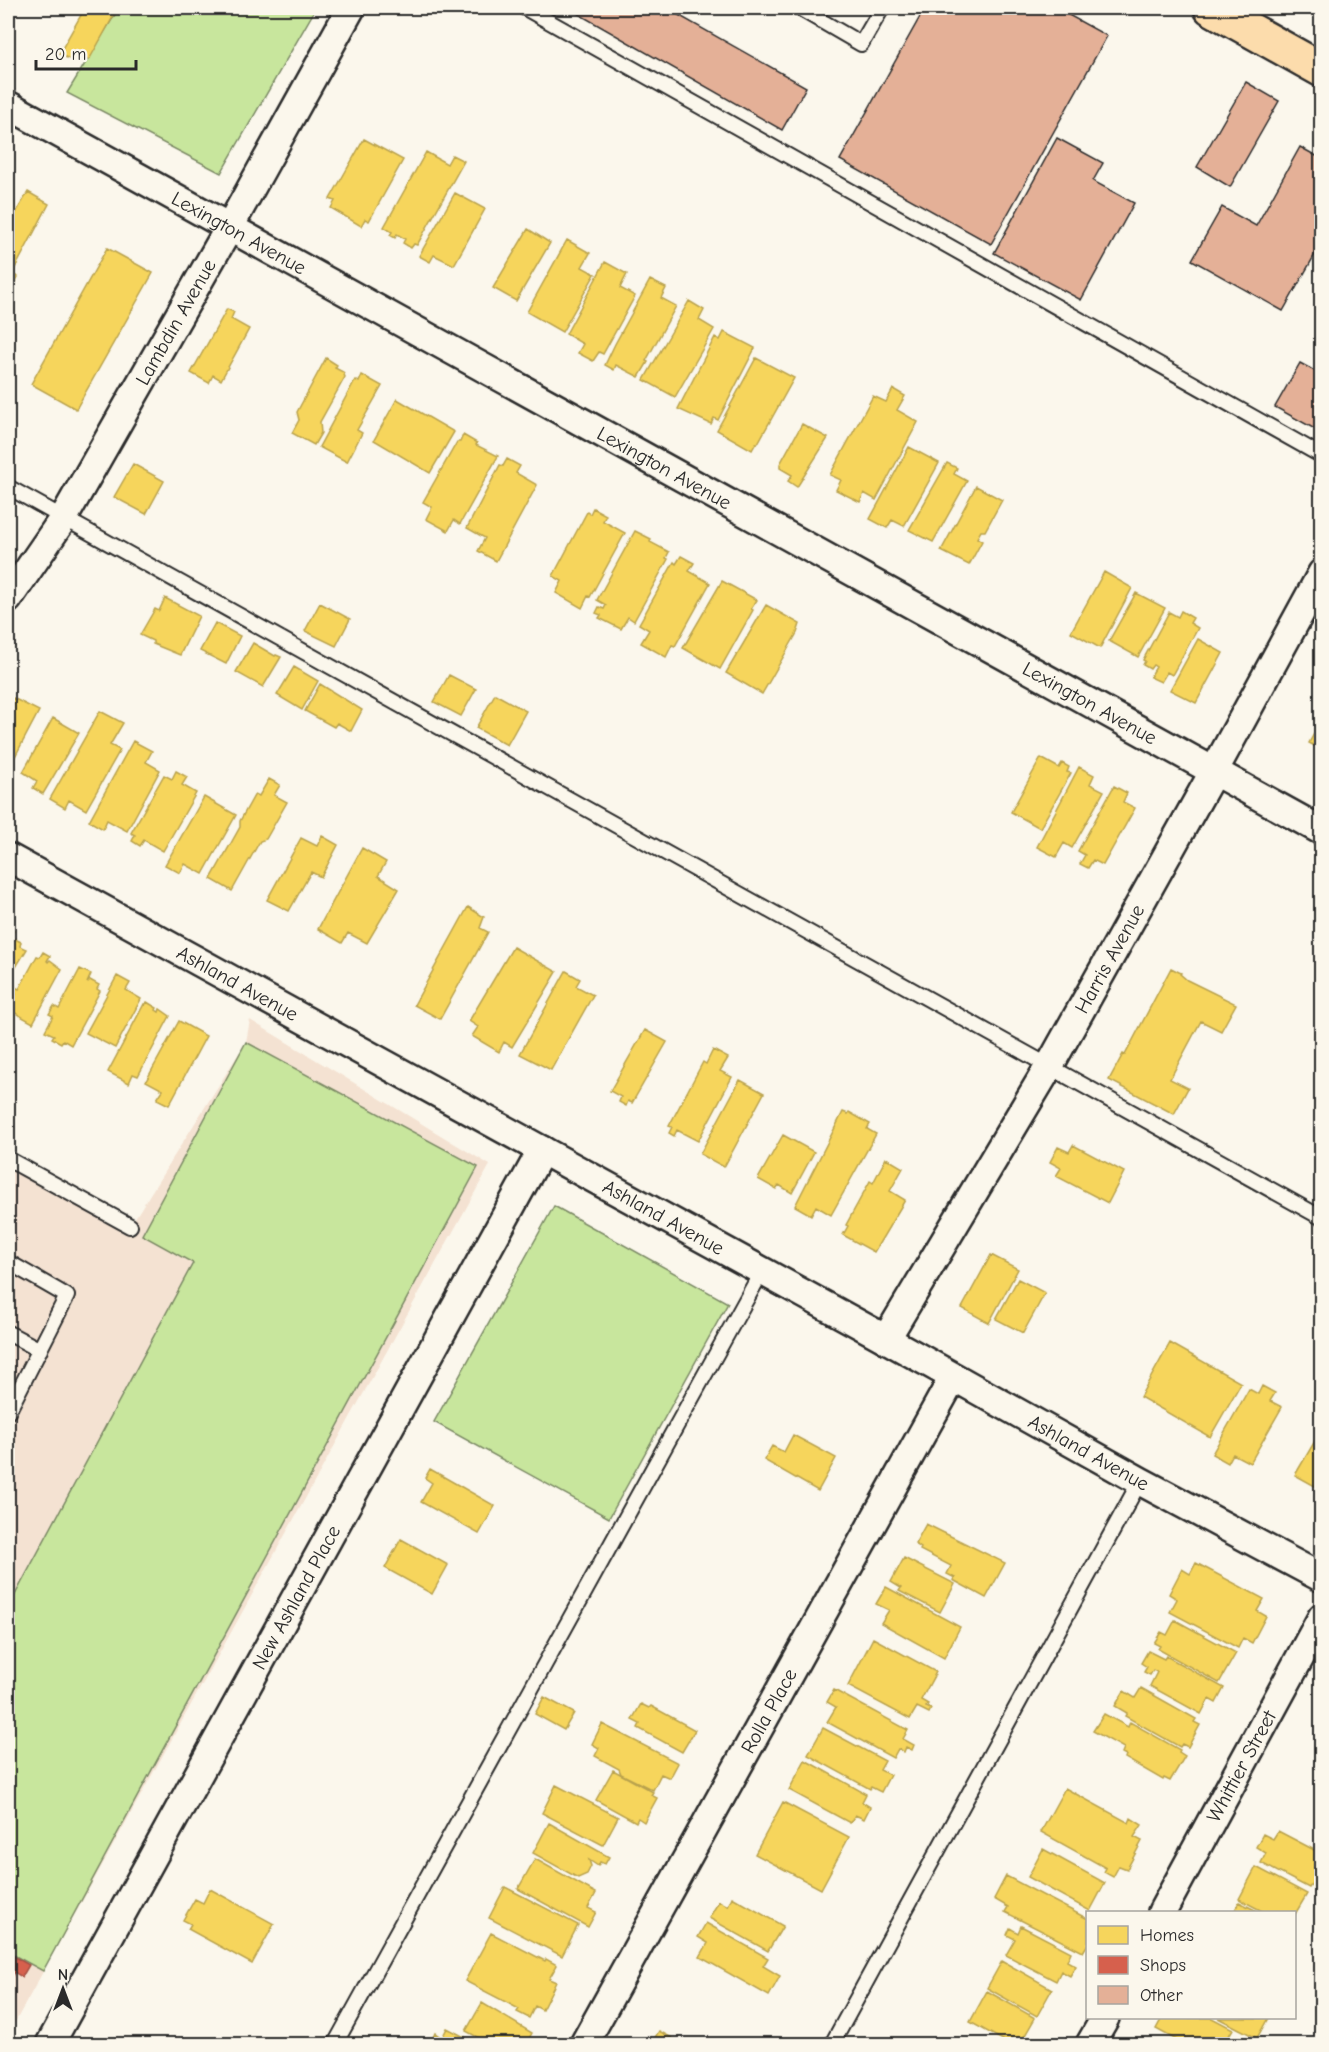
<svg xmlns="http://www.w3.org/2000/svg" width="1329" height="2052" font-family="'Comic Neue',sans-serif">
	<rect width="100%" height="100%" fill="#fbf7ec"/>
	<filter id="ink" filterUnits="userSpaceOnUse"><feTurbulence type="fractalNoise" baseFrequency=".0167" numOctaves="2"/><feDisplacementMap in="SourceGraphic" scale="12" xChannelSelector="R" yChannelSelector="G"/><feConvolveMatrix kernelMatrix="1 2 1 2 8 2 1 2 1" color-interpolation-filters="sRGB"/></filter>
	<g filter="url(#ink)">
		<path fill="#f4e2d2" d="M250 1020 490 1165 8 2035V1157L130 1226 246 1042Z"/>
		<path fill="#c8e69d" stroke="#7a8864" stroke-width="1.5" d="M119 8H316L221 173 67 93Z
			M246 1042 478 1167 43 1971 8 1952V1608L193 1263 142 1235Z
			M554 1206 728 1303 609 1518 434 1422Z"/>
		<path fill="#f6d55c" stroke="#b9a24d" stroke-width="1.5" d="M85 8H118L89 60 76 52 71 60 59 54Z
			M364 139 403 160 369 221 365 219 361 226 331 208 335 201 330 199Z
			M426 152 447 164 452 155 464 161 417 245 414 244 411 248 403 243 405 239 397 234 395 238 390 235 392 232 384 227Z
			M28 192 49 204 13 272 12 274 18 277 10 290 8 289V226Z
			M455 193 485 209 454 265 434 255 430 262 419 256Z
			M528 229 550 243 516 301 493 288Z
			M567 240 590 253 582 267 595 274 562 332 527 312Z
			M107 248 153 273 76 409 31 384Z
			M605 262 627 274 620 288 635 296 603 354 599 352 593 361 578 353 583 344 566 334Z
			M650 280 666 288 661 298 676 306 646 361 648 362 639 377 616 365 614 370 605 365 615 344Z
			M689 301 704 310 699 320 714 329 675 397 644 380Z
			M227 309 234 312 231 319 249 329 221 380 213 375 209 383 191 373Z
			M724 332 755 348 718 420 714 418 711 424 678 409 715 337 720 340Z
			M326 358 337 365 335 368 343 372 345 377 320 422 321 433 314 445 292 433 299 420 297 412Z
			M756 358 794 378 758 443H756L752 450 717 430Z
			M362 375 382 386 357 430 362 433 347 462 319 447 355 380 359 382Z
			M893 389 905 396 897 410 918 422 876 500 864 493 860 502 836 490 841 480 830 475 873 396 886 402Z
			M397 399 454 432 430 473 374 440Z
			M802 424 828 438 797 487 788 481 792 475 780 468V464Z
			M463 435 477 443 476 445 498 456 460 524 454 520 448 531 426 519 432 507 423 502 457 442H460Z
			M909 447 939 463 904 526 892 520 887 528 870 519Z
			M507 459 520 466 516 473 537 485 496 561 478 551 485 538 467 528 500 465 503 466Z
			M947 463 957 468 954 474 967 481 933 542 909 530Z
			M133 464 164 481 146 514 114 497Z
			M976 486 1002 500 985 531H981L977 538 982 541 969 565 941 551Z
			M593 508 606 515 603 521 625 533 590 597 588 596 582 608 556 593 562 581 553 576 587 512 590 514Z
			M635 531 651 539 650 542 669 552 666 558 668 559 634 621 628 617 621 629 599 618 601 615 596 613 599 607 604 609 606 605 597 600Z
			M681 556 694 563 689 571 710 583 675 646 672 645 666 657 641 643 649 630 639 624 674 562 676 564Z
			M1104 572 1132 588 1100 648 1071 632Z
			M722 581 757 600 751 609 753 610 720 669 683 648Z
			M1136 593 1165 608 1138 657 1109 641Z
			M165 598 199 616 180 655 153 644V641L140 635 155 609 159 611Z
			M320 603 350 619 336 646 305 631Z
			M766 605 800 624 797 633 762 694 726 673Z
			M1181 611 1193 618 1190 623 1198 628 1172 675 1167 672 1161 682 1150 677 1156 667 1153 665 1150 669 1143 665 1145 661 1143 660 1169 612 1178 617Z
			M215 623 240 636 226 664 200 651Z
			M1198 639 1223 653 1196 703 1170 690Z
			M253 643 275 656 276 655 281 657 263 687 236 672Z
			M294 667 318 681 302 710 277 695Z
			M449 675 476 689 461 716 434 702Z
			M320 684 362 710 351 731 337 723 334 727 305 711Z
			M495 694 526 711 507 745 476 728Z
			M13 698 39 711 10 766 8 764V708Z
			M100 711 123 723 110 745 120 750 86 810 69 800 65 808 50 799Z
			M53 718 79 733 43 794 33 788 37 781 23 772Z
			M1322 719V750L1309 743Z
			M133 741 152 751 146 762 160 770 127 831 107 820 103 829 89 821Z
			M1041 758 1059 768 1062 763 1069 767 1067 772 1071 773 1040 828 1011 812Z
			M1079 767 1094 775 1090 784 1104 791 1072 848 1064 843 1056 857 1037 847Z
			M176 771 187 777 182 785 196 793 163 851 144 840 140 846 132 841 135 835 131 833 164 775 172 779Z
			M269 779 280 785 274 795 287 802 266 839 260 841 232 891 211 879 240 827V821L255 794 259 796Z
			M1114 786 1127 793 1123 802 1135 808 1103 865 1093 860 1088 868 1080 864 1085 855 1078 851Z
			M204 797 236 815 203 874 185 864 180 873 165 865Z
			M322 836 338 845 321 877 311 872 289 911 267 900 301 838 317 846Z
			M362 848 386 862 378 876 399 889 367 943 348 933 342 943 318 929Z
			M468 907 484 917 480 928 488 932 440 1019 414 1005Z
			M8 928 14 931 9 939 11 941 13 938 21 942 20 946 27 949 8 980Z
			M513 947 557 972 512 1047 504 1042 499 1052 472 1036 478 1027 469 1021Z
			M43 952 50 956 47 961 48 962 50 960 62 969 33 1023 8 1009 16 994 12 992 15 987 19 989 37 956 40 957Z
			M1171 968 1181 973 1180 974 1187 980 1236 1004 1221 1031 1201 1021 1170 1079 1188 1088 1174 1114 1109 1080 1123 1054 1125 1055Z
			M80 969 91 974 87 983 90 980 99 985 97 989 100 991 71 1045 63 1040 61 1043 52 1038 54 1035 45 1031 53 1016 49 1014 54 1006 59 1009Z
			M566 971 580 979 576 986 593 995 551 1070 520 1054Z
			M117 976 130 983 126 990 141 999 115 1048 86 1033Z
			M147 1002 157 1008 156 1010 159 1012 160 1009 170 1016 138 1076 133 1074 129 1083 108 1072 144 1004 145 1005Z
			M179 1021 206 1036 169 1105 157 1099 163 1090 146 1081Z
			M645 1030 667 1042 632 1103 628 1101 626 1106 619 1102 621 1097 610 1091Z
			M713 1050 728 1058 720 1071 732 1077 698 1141 677 1130 674 1136 669 1133 672 1127 669 1126 703 1062 706 1064Z
			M740 1080 764 1093 724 1167 700 1154Z
			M843 1112 848 1114 849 1112 870 1124 867 1129 876 1134 831 1215 816 1206 811 1215 795 1206Z
			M783 1135 814 1152 792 1193 779 1185 776 1189 758 1179Z
			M1073 1145 1124 1172 1108 1203 1056 1176 1061 1168 1050 1162 1058 1147 1069 1152Z
			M886 1158 903 1168 890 1191 905 1200 874 1252 843 1235 848 1226 846 1225 870 1181 873 1183Z
			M991 1255 1018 1269 989 1323 962 1308Z
			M1018 1279 1045 1293 1023 1333 996 1319Z
			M1170 1343 1241 1383 1210 1437 1140 1397Z
			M1262 1386 1275 1393 1270 1401 1282 1407 1250 1463 1233 1454 1228 1463 1212 1454 1249 1389 1258 1394Z
			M1322 1429V1490L1295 1475Z
			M793 1435 836 1458 818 1491 764 1460 772 1446 784 1452Z
			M430 1469 495 1506 479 1534 421 1502 432 1483 425 1478Z
			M926 1524 1005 1563 986 1598 953 1580 955 1578 947 1574 951 1566 920 1550 921 1548 915 1544Z
			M401 1539 448 1565 432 1594 385 1568Z
			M904 1558 955 1584 940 1612 899 1591 901 1588 891 1582Z
			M1196 1563 1264 1599 1257 1611 1266 1616 1252 1643 1243 1638 1238 1648 1170 1612 1177 1599 1169 1594 1182 1569 1190 1574Z
			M886 1587 960 1627 944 1658 881 1623 889 1610 876 1604Z
			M1175 1620 1236 1653 1219 1683 1158 1649 1160 1646 1154 1643 1161 1632 1167 1635Z
			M873 1638 936 1672 921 1700 928 1704 926 1707 931 1709 929 1713 917 1707 910 1719 848 1686Z
			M1148 1651 1164 1659 1166 1656 1224 1688 1216 1703 1209 1699 1201 1714 1150 1686 1157 1672 1153 1670 1150 1675 1144 1672 1147 1667 1141 1663Z
			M1141 1688 1196 1719 1194 1722 1200 1725 1188 1747 1182 1744 1180 1747 1125 1716 1127 1713 1115 1706 1124 1691 1135 1698Z
			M834 1690 908 1730 903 1739 914 1745 912 1750 906 1747 904 1752 898 1749 893 1758 827 1722 836 1707 827 1702Z
			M544 1697 574 1713 564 1730 535 1714Z
			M641 1704 649 1708 651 1706 695 1730 682 1752 638 1728 640 1724 632 1720Z
			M1104 1714 1128 1727 1130 1722 1180 1750 1179 1752 1185 1756 1170 1781 1164 1778 1163 1780 1125 1758 1126 1755 1122 1753 1124 1748 1093 1731Z
			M602 1724 678 1763 670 1778 661 1774 653 1790 621 1774 619 1769 595 1756 599 1748 592 1744Z
			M823 1728 885 1761 880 1770 890 1775 881 1792 871 1787 870 1789 808 1755Z
			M805 1760 866 1794 862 1802 870 1807 864 1819 855 1815 850 1823 789 1790Z
			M613 1770 653 1792 651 1795 657 1798 644 1822 638 1818 636 1822 596 1800Z
			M556 1785 618 1817 603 1845 542 1813Z
			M1065 1788 1129 1823 1131 1818 1142 1825 1134 1837 1142 1841 1127 1869 1119 1866 1113 1877 1104 1872 1106 1868 1041 1832Z
			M783 1802 849 1837 821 1889 755 1854Z
			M549 1823 609 1857 605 1864 600 1862 598 1866 589 1860 591 1866 587 1874 578 1878 533 1853Z
			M1278 1831 1322 1854 1320 1870 1322 1871V1882L1319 1886 1313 1882 1309 1888 1261 1863 1266 1853 1256 1847 1263 1834 1273 1839Z
			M1043 1849 1105 1883 1090 1911 1028 1877Z
			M535 1859 596 1893 588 1908 596 1912 588 1927 518 1889Z
			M1256 1867 1307 1894 1294 1916V1912H1264L1239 1899Z
			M1006 1876 1088 1919V1944L1083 1952 1005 1912 1008 1907 994 1899Z
			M505 1887 578 1925 562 1956 489 1918Z
			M210 1889 274 1924 252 1964 188 1929 191 1924 183 1920 195 1899 203 1903Z
			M732 1897 783 1926 768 1951 709 1918 719 1901 728 1906Z
			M1239 1902 1259 1912H1234Z
			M706 1923 768 1958 763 1966 780 1976 769 1996 700 1957 708 1943 698 1937Z
			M1021 1926 1071 1952 1067 1961 1076 1966 1070 1976 1061 1971 1056 1981 1006 1955 1015 1939 1007 1935 1010 1928 1018 1933Z
			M491 1933 545 1961 546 1959 557 1965 549 1979 556 1982 542 2010 535 2006 529 2018 517 2012 519 2009 465 1981Z
			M1002 1961 1052 1989 1037 2016 987 1988Z
			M987 1991 1035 2018 1020 2044H1010L970 2022Z
			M482 2003 532 2033 526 2044 518 2040 515 2044H490L466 2031Z
			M1162 2018H1212L1233 2029 1224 2044H1184L1156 2029Z
			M1218 2018H1268L1257 2038Z
			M447 2028 478 2044H430L435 2033 442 2038Z
			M659 2031 683 2044H651Z"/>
		<path fill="#d6604d" stroke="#a35043" stroke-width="1.5" d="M8 1953 29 1965 22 1977 14 1972 8 1984Z"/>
		<path fill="#e4b097" stroke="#2b2b2b" stroke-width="1.5" d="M568 8H666L806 87 782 130Z
			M925 8H1056L1107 36 991 244 840 160Z
			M1246 82 1279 101 1230 187 1197 167Z
			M1057 138 1103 163 1093 181 1134 203 1081 300 994 253Z
			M1300 147 1322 159V242L1283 311 1192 260 1222 207 1256 226Z
			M1300 363 1322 375V433L1275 407Z"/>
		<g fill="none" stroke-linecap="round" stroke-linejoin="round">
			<defs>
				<path id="service" d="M525 8 1322 456
					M799 8 861 44 882 8
					M8 487 1322 1218
					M8 1159 130 1226
					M8 1262 67 1296 8 1412
					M8 1333 40 1350
					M335 2044 762 1271
					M832 2044 1140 1481"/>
				<g id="minor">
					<path id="s1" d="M8 105 1322 831"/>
					<path id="s2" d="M8 599 63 519 229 228 351 8"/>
					<path id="s3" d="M8 857 886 1339 1140 1481 1322 1578"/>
					<path id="s4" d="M886 1339 1050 1065 1214 771 1322 573"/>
					<path id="s5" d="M1162 1912 1322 1617"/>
					<path id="s6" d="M50 2044 542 1150"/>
					<path id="s7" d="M584 2044 953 1378"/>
					<path d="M1090 2044 1105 2018"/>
				</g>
				<path id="primary" d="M1211 8 1322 70"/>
			</defs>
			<use href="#service" stroke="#2b2b2b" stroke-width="18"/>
			<use href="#minor" stroke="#2b2b2b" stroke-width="32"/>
			<use href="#primary" stroke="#2b2b2b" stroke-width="38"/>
			<use href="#service" stroke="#fbf7ec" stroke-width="14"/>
			<use href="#minor" stroke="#fbf7ec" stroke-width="27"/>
			<use href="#primary" stroke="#fcdcac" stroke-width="33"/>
		</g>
	</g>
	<g text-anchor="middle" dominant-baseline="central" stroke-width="6" stroke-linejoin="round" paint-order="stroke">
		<g font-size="20" fill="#2b2b2b" stroke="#fbf7ec">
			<text stroke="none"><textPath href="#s1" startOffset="264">Lexington Avenue</textPath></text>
			<text stroke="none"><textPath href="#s2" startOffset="324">Lambdin Avenue</textPath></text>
			<text stroke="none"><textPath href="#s1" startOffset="750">Lexington Avenue</textPath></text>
			<text stroke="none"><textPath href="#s1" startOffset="1236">Lexington Avenue</textPath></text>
			<text stroke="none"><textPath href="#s4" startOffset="441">Harris Avenue</textPath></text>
			<text stroke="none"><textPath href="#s3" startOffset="262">Ashland Avenue</textPath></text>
			<text stroke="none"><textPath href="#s3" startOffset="748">Ashland Avenue</textPath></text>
			<text stroke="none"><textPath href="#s3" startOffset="1234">Ashland Avenue</textPath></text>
			<text stroke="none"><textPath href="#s6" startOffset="510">New Ashland Place</textPath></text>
			<text stroke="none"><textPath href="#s7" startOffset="381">Rolla Place</textPath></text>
			<text stroke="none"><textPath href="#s5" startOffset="166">Whittier Street</textPath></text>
		</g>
	</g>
	<rect width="1329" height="2052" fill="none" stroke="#fbf7ec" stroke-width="30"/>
	<rect x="15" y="15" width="1299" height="2022" fill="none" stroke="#2b2b2b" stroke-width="2" filter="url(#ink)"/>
	<rect x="1086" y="1911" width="210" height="108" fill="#fbf7ec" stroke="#a8a59f" stroke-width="1.5"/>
	<rect x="1098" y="1926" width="30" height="18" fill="#f6d55c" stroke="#a8a59f" stroke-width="1.5"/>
	<text x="1140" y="1941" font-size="18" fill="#2b2b2b">Homes</text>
	<rect x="1098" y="1956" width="30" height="18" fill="#d6604d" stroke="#a8a59f" stroke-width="1.5"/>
	<text x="1140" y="1971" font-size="18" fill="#2b2b2b">Shops</text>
	<rect x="1098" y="1986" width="30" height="18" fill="#e4b097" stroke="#a8a59f" stroke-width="1.5"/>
	<text x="1140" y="2001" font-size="18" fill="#2b2b2b">Other</text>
	<g transform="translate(63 1989)" stroke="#fbf7ec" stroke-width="4.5" paint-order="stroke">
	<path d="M0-4.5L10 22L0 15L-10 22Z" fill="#2b2b2b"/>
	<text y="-9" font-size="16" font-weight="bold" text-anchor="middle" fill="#2b2b2b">N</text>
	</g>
	<path d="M36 60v9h100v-9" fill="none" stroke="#2b2b2b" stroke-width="3"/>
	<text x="45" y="60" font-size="18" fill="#2b2b2b" stroke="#fbf7ec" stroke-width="4.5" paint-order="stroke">20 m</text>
</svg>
